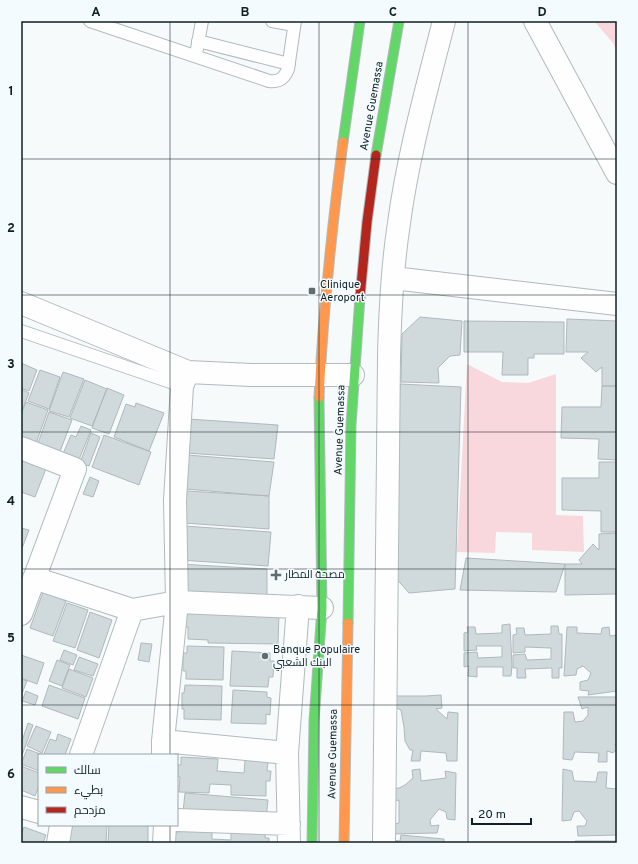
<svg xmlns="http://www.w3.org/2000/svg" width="638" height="864" font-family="Overpass,Cairo,sans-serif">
	<rect width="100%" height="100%" fill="#f6fafb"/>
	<path fill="#f8d8dd" d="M594 21H617V51L613 43Z
		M467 364 502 382 528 383 556 374V515L583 516 584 552 532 550V533L496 532 495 553 457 552Z"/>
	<path fill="#d0dadd" stroke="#afb9bc" d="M420 317 462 321 460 355 450 356 438 368 439 383 401 382 402 334Z
		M567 319 617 321V386H602V367L596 372 581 358 588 352H566Z
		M464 321 564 322V354H534V358H528V375H502L503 352H464Z
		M21 363 37 370 29 391 21 388Z
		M40 370 60 377 49 409 28 401Z
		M63 372 84 379 69 417 49 411Z
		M85 380 107 389 92 426 70 418Z
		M400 384 461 387 455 589 409 593 394 576Z
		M602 386H617V460L598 459 599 439 561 438 562 407H601Z
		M107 388 124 395 109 434 92 428Z
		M21 389 29 393 21 413Z
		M26 402 48 410 35 446 21 440V414Z
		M136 403 164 413 149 451 114 437 126 404 135 407Z
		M49 412 72 420 59 454 37 446Z
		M188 419 278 425 274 459 186 453Z
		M81 426 91 430 78 462 62 456 71 435 76 437Z
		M91 433 100 437 89 466 80 463Z
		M104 435 151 452 139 485 92 467Z
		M187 455 274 462 269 496 186 489Z
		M21 458 47 466 35 497 21 492Z
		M599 462H617V532H601V511L562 510V478H599Z
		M90 477 99 481 93 497 83 494Z
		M187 491 269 496V529L184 523Z
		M184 526 271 532 268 566 180 560Z
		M21 528 29 530 21 551Z
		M617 533V593L615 594 565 595V564H582L579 560 593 544 599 550V534Z
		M466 558 565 564 556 592 460 590Z
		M179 564 267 569V604L178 598Z
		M43 592 66 601 53 636 30 628Z
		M67 603 88 610 75 648 53 641Z
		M185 611 279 613 278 644 208 643V640L188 639V627H185Z
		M90 612 112 620 99 658 77 650Z
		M510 624 512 666 511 676H503V667H477V677L468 676 469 666 464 667V653L477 652 478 658 502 657V646H476L477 650 464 651V633L468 632 467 627H475L476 634 502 633V625Z
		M551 626H558L559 634H562V668H559V678H552V668L525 669 526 678H517V668H513V655L525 654 527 660 551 659V648L525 647V652L513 653V635L517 634 516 628H524L525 635 551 634Z
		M567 627H577V633L601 634 602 628 609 627 610 636 617 635V691L588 695 589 691 580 690V682L588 680 591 673 583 666 577 669 576 675 564 676Z
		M141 643 152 644 149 662 138 660Z
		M187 646 224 647 223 680 186 679V671H183V653H187Z
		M64 650 77 655 73 665 60 660Z
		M232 651 270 653V661H274L273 677H269L268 687 230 686Z
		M21 655 44 663 37 684 21 678Z
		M79 657 98 664 93 676 74 670Z
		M57 660 70 665 62 686 49 681Z
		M69 669 93 678 86 697 62 688Z
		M21 679 27 681 21 696Z
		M49 685 85 698 78 719 42 706Z
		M185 685 222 686 221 720 184 719V709H182V693H184Z
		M233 690 267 692V697L271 698 270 715 266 714V724L231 723Z
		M26 691 38 696 35 705 22 701Z
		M441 695 442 708 436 709 447 719 448 712 458 713 457 761H447L446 753 421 751 420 761H411L413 750H410L405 741 404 727 401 710 392 706V696H426Z
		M578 697H617V744H615L617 749 613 753 607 751V762H598L599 753 575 752 572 760 563 759 564 712H573L575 722 583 721 588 715V707L582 709Z
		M28 723 33 725 21 758V744Z
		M36 726 51 732 42 753 27 746Z
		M58 734 71 739 65 755H48L44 754 50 739 56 741Z
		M27 749 43 755H39V771L21 764Z
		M181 757 218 759 217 771 244 773 245 760 268 762 267 771H271L270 781H266V796L231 795V785L210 784 209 793 179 792 180 777 177 776V765H181Z
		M21 766 39 773V786L35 796 21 790Z
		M420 769 421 781 446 778 445 771 456 773 455 820 447 819 446 812 439 809 430 820 431 826 439 825 437 833 390 834 389 825 399 823V800L391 802 390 789 399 788 405 785 413 778 412 770Z
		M563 769 572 771 574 781 596 782 598 772H607L606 788 617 789V835L578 836 577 826H585L587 821 579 811 574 812 571 820 562 821Z
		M185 793 268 800 266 819 183 812Z
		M179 824 212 826V839L231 840V827L266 828 265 838H269V843H174L175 832H178Z
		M69 825H107L106 843H69Z
		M109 825H148V843H108Z
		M24 827 46 835 43 843H21V835Z
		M401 835 444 839V843H391L392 840 400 841Z
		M575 841H617V843H575Z"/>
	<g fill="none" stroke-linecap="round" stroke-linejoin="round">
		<defs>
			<path id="lane" d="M90 21 269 81C279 82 284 79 288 69L295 21
				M272 21 294 25
				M198 41 289 64
				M197 49 202 21
				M21 331 182 386"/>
			<path id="street" d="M535 21 617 173
				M393 278 617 304
				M21 303 188 372 251 375H353
				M21 448 75 469 21 614
				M34 578 132 610
				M163 741 287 753
				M81 755 132 610 177 602 322 608
				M163 755V741L177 602 175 500 182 386 188 372
				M21 807 39 812
				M177 820 289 824
				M58 843 61 825
				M164 843 165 825
				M289 843 287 753 298 606
				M384 843 389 357C390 312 392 268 399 223 408 155 427 88 444 21"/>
			<path id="fast" d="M343 142 360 21
				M376 155 399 21
				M348 623 351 425 360 297
				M312 843 314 721 322 608 319 397"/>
			<path id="slow" d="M319 397C323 312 332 227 343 142
				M344 843 348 623"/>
			<path id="jam" d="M360 297 367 222 376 155"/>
		</defs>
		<use href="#lane" stroke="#b1babd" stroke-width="14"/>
		<use href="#street" stroke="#b1babd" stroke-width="24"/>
		<use href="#fast" stroke="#b1babd" stroke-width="11"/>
		<use href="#slow" stroke="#b1babd" stroke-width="11"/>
		<use href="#jam" stroke="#b1babd" stroke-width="11"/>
		<use href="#lane" stroke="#fefefe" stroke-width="12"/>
		<use href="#street" stroke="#fefefe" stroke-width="22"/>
		<use href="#fast" stroke="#63d668" stroke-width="9"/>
		<use href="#slow" stroke="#ff974d" stroke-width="9"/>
		<use href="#jam" stroke="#b3261e" stroke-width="9"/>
	</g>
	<path fill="none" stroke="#102025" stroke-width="1" stroke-opacity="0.55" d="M170 21V755M319 21V843M468 21V843M21 159H617M21 295H617M21 432H617M21 569H617M21 705H617M170 825V843"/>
	<g fill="#606c70" stroke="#f3fbfe" stroke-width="1.5">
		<rect x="308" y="287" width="8" height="8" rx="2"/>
		<path d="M274 569h4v4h4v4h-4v4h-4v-4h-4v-4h4z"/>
		<circle cx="265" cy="656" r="4"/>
	</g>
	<g text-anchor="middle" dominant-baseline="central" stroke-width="3" stroke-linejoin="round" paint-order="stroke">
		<g font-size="11" fill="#102025" stroke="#f3fbfe">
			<text transform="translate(372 106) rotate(-80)">Avenue Guemassa</text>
			<text transform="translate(340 430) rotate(-88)">Avenue Guemassa</text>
			<text transform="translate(333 754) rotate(-89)">Avenue Guemassa</text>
		</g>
		<g font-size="11" fill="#102025" stroke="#f3fbfe" text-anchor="start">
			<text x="320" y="285">Clinique<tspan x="320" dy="13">Aeroport</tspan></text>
			<text x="285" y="575">مصحة المطار</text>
			<text x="273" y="650">Banque Populaire<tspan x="273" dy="13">البنك الشعبي</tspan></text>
		</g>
	</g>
	<rect width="638" height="864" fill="none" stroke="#f3fbfe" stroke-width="44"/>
	<rect x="38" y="754" width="140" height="72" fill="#f3fbfe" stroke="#98a3a7"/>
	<rect x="46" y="767" width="20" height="6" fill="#63d668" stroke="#98a3a7"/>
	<text x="74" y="774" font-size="12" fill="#102025">سالك</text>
	<rect x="46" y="787" width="20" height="6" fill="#ff974d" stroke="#98a3a7"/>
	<text x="74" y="794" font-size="12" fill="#102025">بطيء</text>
	<rect x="46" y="807" width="20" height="6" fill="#b3261e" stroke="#98a3a7"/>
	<text x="74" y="814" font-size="12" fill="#102025">مزدحم</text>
	<path d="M472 818v6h59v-6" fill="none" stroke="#102025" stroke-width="2"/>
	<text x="478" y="818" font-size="12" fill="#102025" stroke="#f3fbfe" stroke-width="3" paint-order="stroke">20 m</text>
	<rect x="22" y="22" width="594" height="820" fill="none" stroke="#102025" stroke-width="1.5"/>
	<g font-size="13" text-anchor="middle" font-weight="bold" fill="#102025">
		<text x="96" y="16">A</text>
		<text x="245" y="16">B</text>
		<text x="393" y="16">C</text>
		<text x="542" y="16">D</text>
		<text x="11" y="95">1</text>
		<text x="11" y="232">2</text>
		<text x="11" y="368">3</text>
		<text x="11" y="505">4</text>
		<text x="11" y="642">5</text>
		<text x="11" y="778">6</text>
	</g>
</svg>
